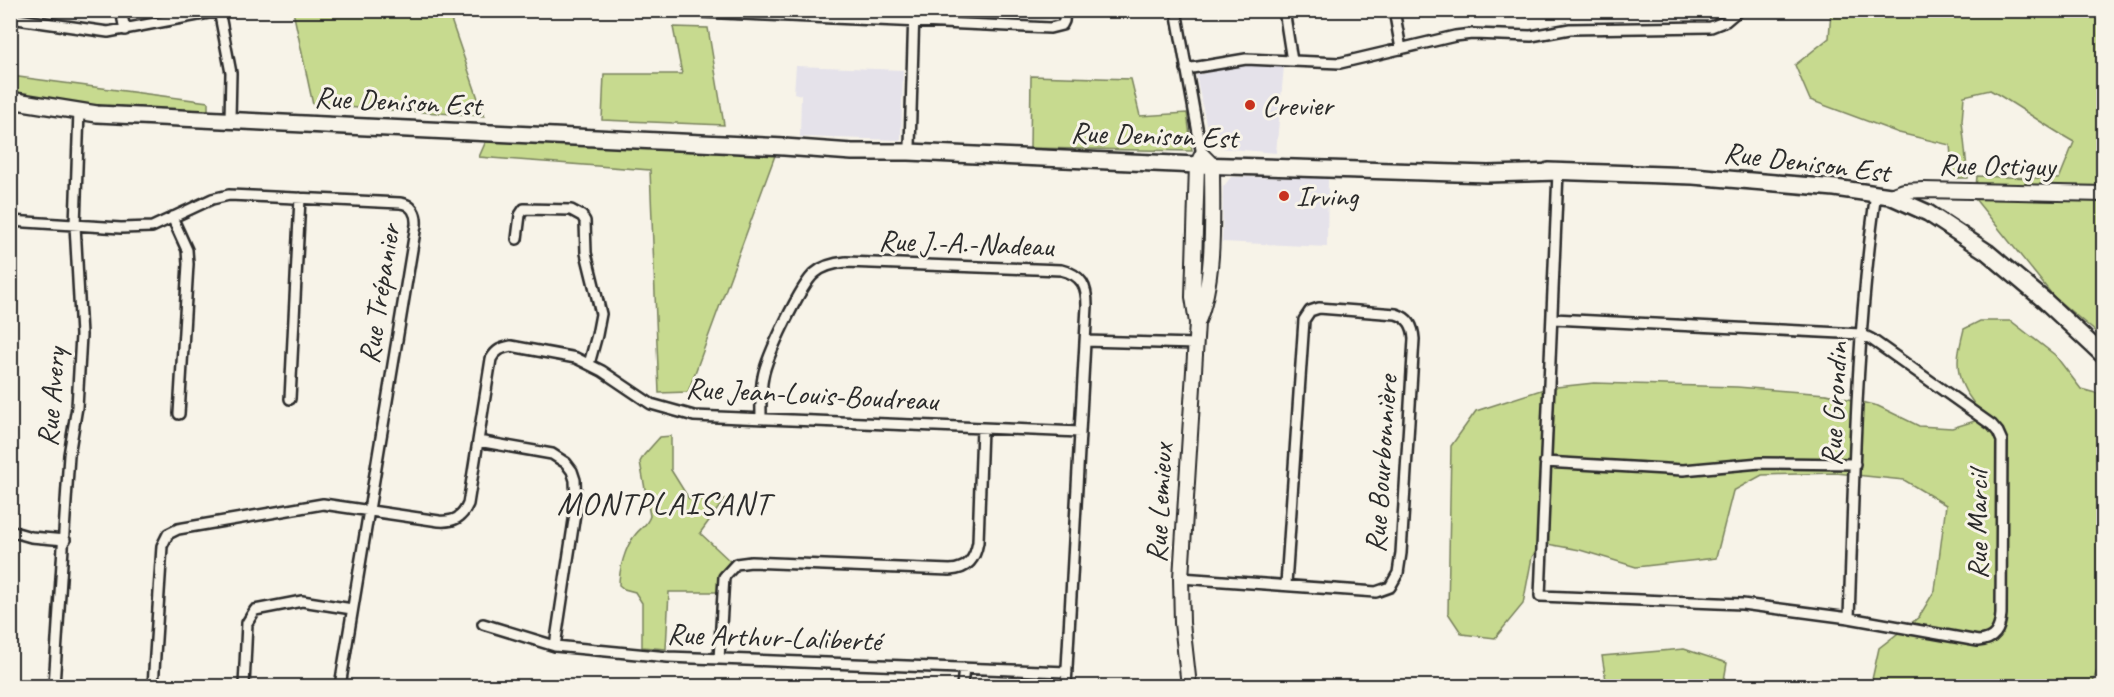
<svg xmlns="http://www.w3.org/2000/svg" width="2114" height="697" font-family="Caveat,sans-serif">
	<rect width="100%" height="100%" fill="#f7f3e8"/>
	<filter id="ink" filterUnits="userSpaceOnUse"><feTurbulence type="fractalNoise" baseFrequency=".0167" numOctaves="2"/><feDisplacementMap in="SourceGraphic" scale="12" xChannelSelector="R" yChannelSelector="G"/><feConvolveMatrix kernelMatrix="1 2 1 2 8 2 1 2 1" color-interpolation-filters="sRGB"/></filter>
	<g filter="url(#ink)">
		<path fill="#e5e2ea" d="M796 66 903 70 901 140 800 137 801 95 794 93Z
			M1237 66H1284L1276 153 1220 148 1209 138 1196 75Z
			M1231 177 1328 178 1327 247 1222 242 1223 187Z"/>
		<path fill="#c7da8f" stroke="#79825d" stroke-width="1.5" d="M293 11H448L484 116 313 105Z
			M1831 11H2103V338L2054 297 1975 199 1977 176 2059 179 2074 142C2045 126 2019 106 1990 90L1964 96 1962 121 1968 178H1953L1950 145 1899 133 1810 100 1795 65 1829 38Z
			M673 27 708 28 724 125 602 120 604 74H682Z
			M11 76 208 102V114L127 110 11 95Z
			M1031 76 1131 79 1140 116 1187 113 1192 151 1030 148Z
			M486 141 852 152 777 150 688 392 659 393 650 170 479 157Z
			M1980 321H2011L2055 355 2081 389 2103 395 2104 653 2102 654 2092 686H1873L1871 684 1879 648 1919 617 1935 590 1946 505 1904 480 1836 473 1762 475 1733 491 1716 558 1636 567 1580 550 1542 543 1532 557 1523 604 1495 638 1462 634 1448 613 1451 446 1476 411 1547 388 1594 383 1737 387 1826 394 1878 406 1919 426 1952 428 1975 421C1978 399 1970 403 1963 386 1954 366 1959 349 1964 329Z
			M671 436V470L689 499H725L700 533 730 561 721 572 718 592H669L666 649 642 647V603L635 592 624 589 619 585C619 570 625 547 635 535 641 527 647 526 650 516L640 462 644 455 660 437Z
			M1684 649 1727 663 1723 686H1607L1602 656Z"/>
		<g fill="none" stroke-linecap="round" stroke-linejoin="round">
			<defs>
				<path id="street" d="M121 10 125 30
					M219 10 231 73 230 119
					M656 10 1050 28 1062 25 1064 21 1065 10
					M1176 10 1202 155
					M1284 10 1292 61
					M1394 10 1401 49
					M10 18 108 32 219 11
					M1186 69 1246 59 1340 63 1455 36 1472 34 1531 36 1570 29 1711 27 1726 21 1739 10
					M910 146 914 10
					M172 217 187 250 188 264 179 414
					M10 221 121 228 152 227 212 199 229 195 400 203C412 204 417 214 416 225L340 686
					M517 239 520 215 524 209 571 210 582 216 585 221 586 253 601 314 597 335 589 364
					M1553 319 1861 334 1871 339 1992 425 1998 432 2002 441 2001 614C2000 630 1995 640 1978 641L1849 618 1742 604 1540 596 1558 172
					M1085 341 1196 344
					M290 399 300 198
					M761 419C761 405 760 391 763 377 766 358 801 284 815 273 824 265 835 263 846 262L1061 270C1082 275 1087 286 1087 306L1066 686
					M478 441 552 454 566 463 572 471 575 480 576 507 555 646
					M1545 462 1683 470 1760 463 1855 464
					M10 531 31 537 65 540
					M1181 578 1376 592 1390 587 1398 573 1401 553 1414 339C1413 326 1409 318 1396 314L1319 308 1310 311 1304 320 1286 584
					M1849 618C1854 476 1856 333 1876 193
					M483 624 555 646 668 657 1067 672
					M719 659 724 577 736 564 751 562 950 570C968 569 975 559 978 542L982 428
					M54 686 69 455 77 407 81 335 75 225 79 111
					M153 686 162 546 168 534 178 529 323 504 439 521C454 522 462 518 468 504L491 359C496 350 501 348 511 346L576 358 602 371 651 404 694 416 1080 432
					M244 686 247 623 255 610 302 601 352 609
					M962 686 964 668"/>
				<path id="secondary" d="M1890 196 1904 191 1923 190 2104 194
					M1189 686 1182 623 1181 578 1197 323 1193 297 1197 165 1202 155 1212 165C1212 212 1216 280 1197 323"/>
				<path id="primary" d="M10 100 97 114 784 147 852 152H909L1197 165 1488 174 1558 172
					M1548 171 1693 176 1835 188 1890 196 1928 213 1987 252 2044 300 2104 356"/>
			</defs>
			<use href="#street" stroke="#2b2b2b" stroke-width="14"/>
			<use href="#secondary" stroke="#2b2b2b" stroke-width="18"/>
			<use href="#primary" stroke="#2b2b2b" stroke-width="20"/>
			<use href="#street" stroke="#f7f3e8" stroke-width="9"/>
			<use href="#secondary" stroke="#f7f3e8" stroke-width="14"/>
			<use href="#primary" stroke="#f7f3e8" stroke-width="15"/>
		</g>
	</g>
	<g fill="#c8321e" stroke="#f7f3e8" stroke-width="2">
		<circle cx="1250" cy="105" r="6"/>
		<circle cx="1284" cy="196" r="6"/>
	</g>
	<g text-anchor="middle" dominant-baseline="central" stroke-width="6" stroke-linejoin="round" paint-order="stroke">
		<g font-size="30" fill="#2b2b2b" stroke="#f7f3e8">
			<text transform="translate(398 101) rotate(3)">Rue Denison Est</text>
			<text transform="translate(1154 135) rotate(2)">Rue Denison Est</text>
			<text transform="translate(1807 162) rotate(7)">Rue Denison Est</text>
			<text transform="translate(1997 165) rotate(1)">Rue Ostiguy</text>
			<text transform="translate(966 243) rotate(2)">Rue J.-A.-Nadeau</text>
			<text transform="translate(379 294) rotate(-81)">Rue Trépanier</text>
			<text transform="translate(812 394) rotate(3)">Rue Jean-Louis-Boudreau</text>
			<text transform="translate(51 397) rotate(-85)">Rue Avery</text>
			<text transform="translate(1834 404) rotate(-87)">Rue Grondin</text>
			<text transform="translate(1381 464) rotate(-86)">Rue Bourbonnière</text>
			<text transform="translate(1159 503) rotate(-87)">Rue Lemieux</text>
			<text transform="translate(1977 525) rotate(-90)">Rue Marcil</text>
			<text transform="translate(774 637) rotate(2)">Rue Arthur-Laliberté</text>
		</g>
		<g font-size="30" fill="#2b2b2b" stroke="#f7f3e8" text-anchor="start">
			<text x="1262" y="105">Crevier</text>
			<text x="1296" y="196">Irving</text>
		</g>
		<g font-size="32" letter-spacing="1.5" fill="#2b2b2b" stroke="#f7f3e8">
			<text x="664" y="503">MONTPLAISANT</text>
		</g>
	</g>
	<rect width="2114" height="697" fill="none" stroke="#f7f3e8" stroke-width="36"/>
	<rect x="18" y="18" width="2078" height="661" fill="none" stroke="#2b2b2b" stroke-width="2" filter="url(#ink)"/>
</svg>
